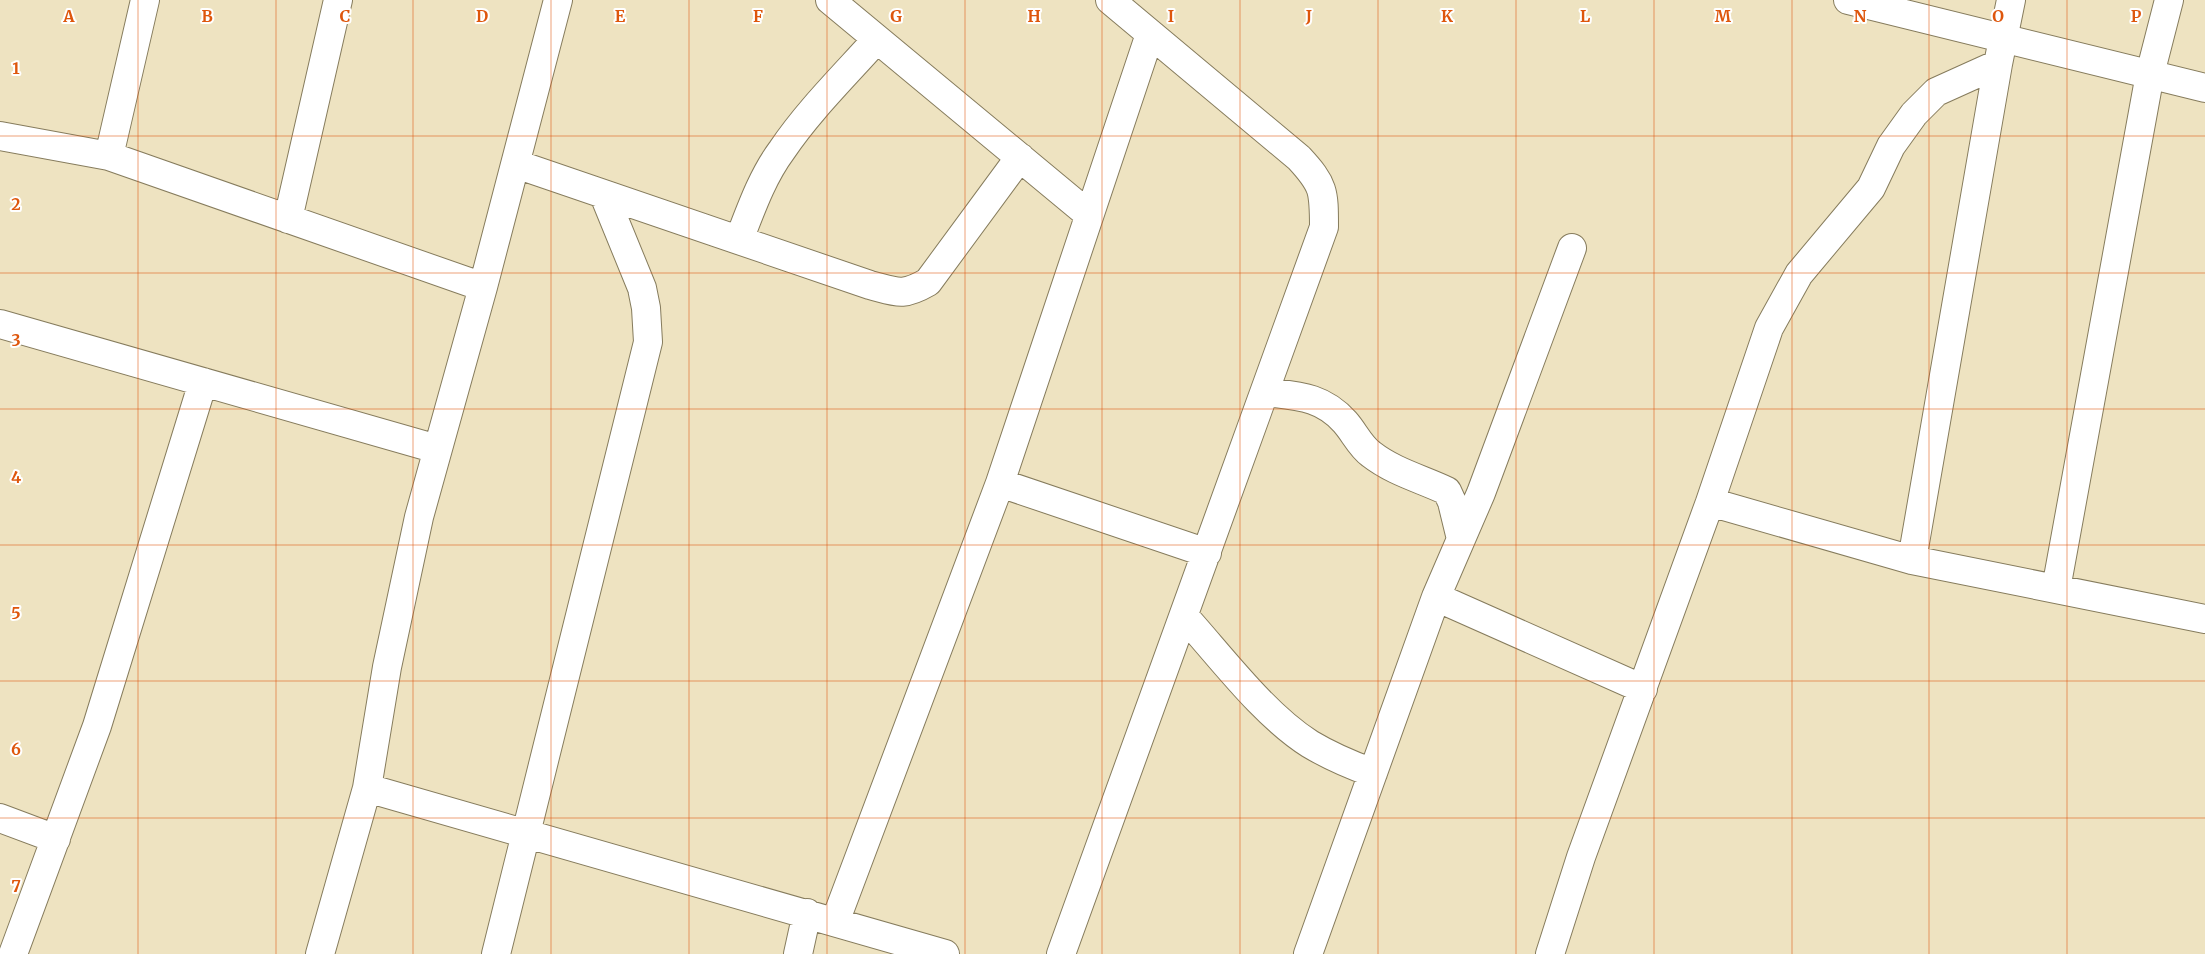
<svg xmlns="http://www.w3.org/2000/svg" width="2205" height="954" font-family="Merriweather,serif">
	<rect width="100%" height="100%" fill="#eee3c1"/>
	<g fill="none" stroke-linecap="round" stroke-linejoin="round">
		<defs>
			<path id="minor" d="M145 0 109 156 483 287
				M830 0 1088 214
				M0 136 109 156
				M516 164 870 285C897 292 902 297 928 282L1020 157
				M288 219 338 0
				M739 240C751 209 762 177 782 150 809 110 845 75 877 39
				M0 324 437 449
				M1265 392C1297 396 1322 396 1345 422 1354 432 1360 446 1371 454 1394 472 1422 479 1447 491L1452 502 1461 539
				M1000 483 1207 553
				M1710 502 1912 560 2205 619
				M1912 560 1998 64 2011 0
				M2056 589 2150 74 2169 0
				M1436 597 1643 689
				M1184 616C1221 657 1264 715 1310 744 1330 756 1351 765 1373 773
				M367 788 945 954
				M0 818 56 839
				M835 922 1000 483 1150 34
				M13 954 97 726 203 382
				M320 954 367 788 387 667 419 517 483 287 558 0
				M496 954 648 342 646 308 642 288 604 195
				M798 954 807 913
				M1061 954 1324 227C1324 191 1324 185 1299 158L1110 0
				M1308 954 1436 597 1481 493 1572 248
				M1550 954 1581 857 1710 502 1769 328 1799 274 1871 188 1891 146 1914 114 1936 92 1998 64"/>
			<path id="tertiary" d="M1848 0 2205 88"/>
		</defs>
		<use href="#minor" stroke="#867c5d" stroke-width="30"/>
		<use href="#tertiary" stroke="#867c5d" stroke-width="30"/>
		<use href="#minor" stroke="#fff" stroke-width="28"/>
		<use href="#tertiary" stroke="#fff" stroke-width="28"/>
	</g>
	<path fill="none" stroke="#de560c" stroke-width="1" stroke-opacity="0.55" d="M138 0V954M276 0V954M413 0V954M551 0V954M689 0V954M827 0V954M965 0V954M1102 0V954M1240 0V954M1378 0V954M1516 0V954M1654 0V954M1792 0V954M1929 0V954M2067 0V954M0 136H2205M0 273H2205M0 409H2205M0 545H2205M0 681H2205M0 818H2205"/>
	<g font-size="16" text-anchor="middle" font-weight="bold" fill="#de560c" stroke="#fff" stroke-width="4" stroke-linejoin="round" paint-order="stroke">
		<text x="69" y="22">A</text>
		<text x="207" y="22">B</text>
		<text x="345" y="22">C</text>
		<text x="482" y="22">D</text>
		<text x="620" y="22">E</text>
		<text x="758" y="22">F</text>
		<text x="896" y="22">G</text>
		<text x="1034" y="22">H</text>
		<text x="1171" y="22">I</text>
		<text x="1309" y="22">J</text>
		<text x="1447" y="22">K</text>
		<text x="1585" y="22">L</text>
		<text x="1723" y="22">M</text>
		<text x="1860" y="22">N</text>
		<text x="1998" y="22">O</text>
		<text x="2136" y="22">P</text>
		<text x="16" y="74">1</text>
		<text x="16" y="210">2</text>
		<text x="16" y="346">3</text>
		<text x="16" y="483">4</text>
		<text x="16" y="619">5</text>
		<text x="16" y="755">6</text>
		<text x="16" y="892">7</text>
	</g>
</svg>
